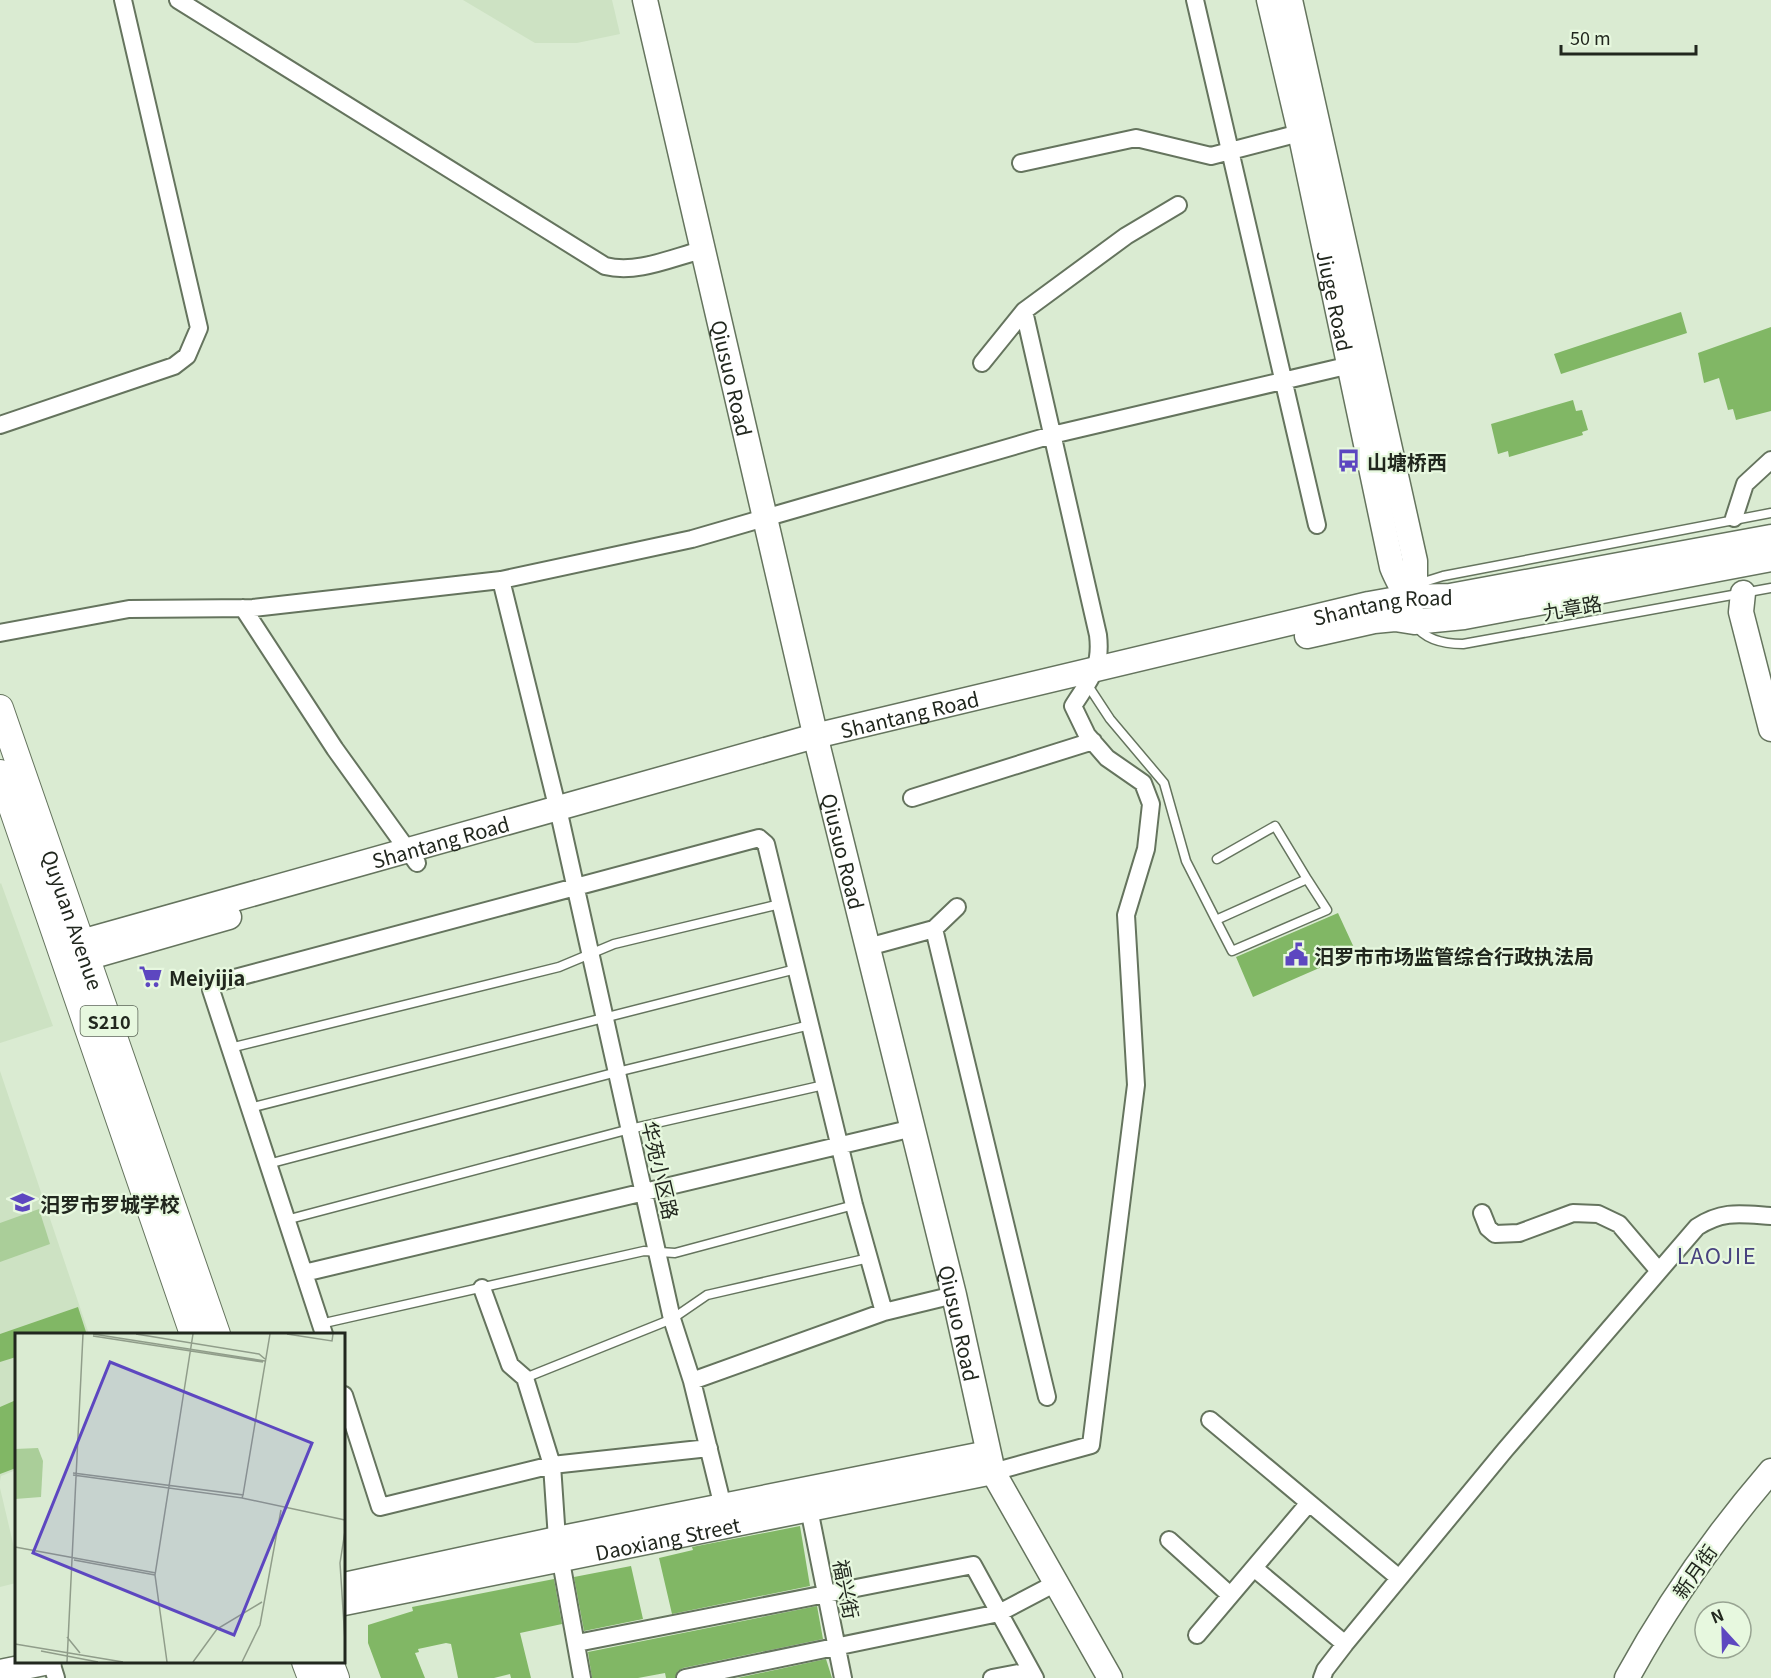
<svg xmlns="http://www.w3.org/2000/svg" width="1771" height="1678" font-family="Georgia,'Noto Sans SC',serif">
	<rect width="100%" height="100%" fill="#daebd2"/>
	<path fill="#cde2c3" d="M463 0H612L620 34 577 43H535Z
		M1 883 53 1026 0 1043V884Z
		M0 1071 89 1334H16V1470L1 1476 0 1481Z
		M0 1488 16 1556V1583L0 1587Z"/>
	<path fill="#aace99" d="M39 1209 50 1244 0 1262V1223Z"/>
	<path fill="#81b765" d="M1681 312 1687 333 1561 374 1554 354Z
		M1771 327V411L1736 420 1733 409 1728 410 1719 378 1704 383 1698 353Z
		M1573 400 1576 411 1582 410 1588 430 1582 432 1583 435 1509 457 1508 451 1498 454 1491 424Z
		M1338 913 1356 952 1253 997 1236 957Z
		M78 1307 87 1335H16V1357L0 1362V1334Z
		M16 1400V1468L0 1474V1407Z
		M800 1526 810 1586 672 1614 659 1558 693 1550 692 1547Z
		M631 1566 643 1619 584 1631 574 1577Z
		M554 1579 562 1624 520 1633 531 1678H511L510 1674 494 1678H458L451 1644 446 1643 418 1649 419 1652 415 1653 425 1678H381L368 1643V1625L413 1611 412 1607Z
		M817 1606 823 1639 683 1668 678 1671 675 1678H666L665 1673 638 1678H592L588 1652Z
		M826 1659 832 1678H737Z"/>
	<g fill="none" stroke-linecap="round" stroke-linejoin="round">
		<defs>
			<path id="lane" d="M1418 589 1427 581 1443 576 1771 513
				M1415 625C1426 641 1445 644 1463 644L1771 588
				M1087 684 1110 719 1164 783 1186 861 1216 920 1307 879 1275 826 1217 859
				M1216 920 1232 951 1327 910 1307 879
				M230 1048 559 967 614 944 780 904
				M250 1108 796 969
				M268 1164 617 1072 810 1025
				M286 1220 630 1129 824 1085
				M320 1324 644 1251 675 1253 854 1205
				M525 1378 672 1319 707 1295 869 1258"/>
			<path id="street" d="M178 0 605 266C637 274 671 258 702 250
				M1195 0 1317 525
				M1021 163 1136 138 1211 156 1311 130
				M982 363 1024 311 1126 236 1178 205
				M0 425 174 366 187 356 199 328 123 0
				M1734 518 1745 484 1771 460
				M501 580 561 822 672 1319 692 1381 725 1515
				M243 608 335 749 417 863
				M0 633 129 609 253 608 501 580 692 539 1052 435 1359 363
				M912 798 1093 741
				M934 929 1047 1397
				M868 947 934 929 957 907
				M1482 1213 1488 1228 1495 1234 1519 1233 1573 1213 1598 1214 1619 1224 1659 1271
				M304 1273 913 1128
				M482 1288 510 1365 525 1378 552 1465 557 1539 582 1678
				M324 1334 211 990 216 983 759 838 766 844 854 1205 884 1312
				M692 1381 884 1312 954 1295
				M344 1395 380 1507 552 1465 709 1448
				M1210 1420 1399 1578
				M993 1472 1091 1445 1136 1085 1126 915 1146 849 1151 804 1143 783 1107 758 1087 735 1073 706C1090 679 1102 668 1098 635L1024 311
				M809 1509 843 1678
				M1169 1540 1230 1595
				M1254 1568 1345 1644
				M1197 1635 1308 1504
				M577 1643 973 1565 1035 1678
				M51 1662 56 1678
				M685 1678 999 1613 1056 1583
				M992 1678 1030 1671
				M1322 1678 1325 1670 1345 1644 1505 1450 1697 1227C1723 1210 1741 1214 1771 1216"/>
			<g id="secondary">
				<path id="s1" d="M645 0 819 751 954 1295 993 1472 1110 1678"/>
				<path id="s2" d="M1269 0 1300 132 1392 567C1398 583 1408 595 1411 611"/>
				<path d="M1290 0 1415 561V580L1408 597"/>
				<path d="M1743 593 1741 612 1771 729"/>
				<path d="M1307 636 1374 621 1395 619 1414 622 1464 617 1771 559"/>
				<path id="s3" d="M63 947 815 736 1369 604 1408 597 1450 596 1771 537"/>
				<path d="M69 963 229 917"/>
				<path d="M344 1585 557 1539 988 1453"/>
				<path id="s4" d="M344 1603 993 1472"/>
				<path d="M0 1672 49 1662"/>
				<path d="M1627 1678C1668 1603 1716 1535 1771 1471"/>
			</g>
			<g id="primary">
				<path id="s5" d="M0 708 217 1334"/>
				<path d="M0 773 193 1334"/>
				<path d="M305 1662 311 1678"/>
				<path d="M330 1662 336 1678"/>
			</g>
		</defs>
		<use href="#lane" stroke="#65745e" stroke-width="11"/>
		<use href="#street" stroke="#65745e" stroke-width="20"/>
		<use href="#secondary" stroke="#65745e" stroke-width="27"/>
		<use href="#primary" stroke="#65745e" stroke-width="28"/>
		<use href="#lane" stroke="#fff" stroke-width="8"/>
		<use href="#street" stroke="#fff" stroke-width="16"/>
		<use href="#secondary" stroke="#fff" stroke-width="24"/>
		<use href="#primary" stroke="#fff" stroke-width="26"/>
	</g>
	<defs>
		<symbol id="bus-bare" viewBox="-9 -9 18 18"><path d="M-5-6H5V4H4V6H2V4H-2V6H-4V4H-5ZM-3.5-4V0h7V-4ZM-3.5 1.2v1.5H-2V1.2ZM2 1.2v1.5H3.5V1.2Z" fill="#5d47c0" stroke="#e7f8df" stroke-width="2.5" paint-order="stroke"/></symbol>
		<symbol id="civic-bare" viewBox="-9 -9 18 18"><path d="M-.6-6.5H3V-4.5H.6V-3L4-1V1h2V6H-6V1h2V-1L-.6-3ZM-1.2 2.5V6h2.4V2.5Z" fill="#5d47c0" stroke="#e7f8df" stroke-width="2.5" paint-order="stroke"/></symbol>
		<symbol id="supermarket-bare" viewBox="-9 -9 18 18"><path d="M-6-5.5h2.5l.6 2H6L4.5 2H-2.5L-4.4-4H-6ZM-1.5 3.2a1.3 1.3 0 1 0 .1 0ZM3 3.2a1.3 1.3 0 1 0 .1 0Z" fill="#5d47c0" stroke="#e7f8df" stroke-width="2.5" paint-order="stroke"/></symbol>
		<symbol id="school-bare" viewBox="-9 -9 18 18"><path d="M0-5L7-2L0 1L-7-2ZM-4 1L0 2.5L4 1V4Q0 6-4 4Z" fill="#5d47c0" stroke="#e7f8df" stroke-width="2.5" paint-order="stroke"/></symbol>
	</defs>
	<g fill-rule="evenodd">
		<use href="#bus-bare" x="1332" y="444" width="33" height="33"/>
		<use href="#civic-bare" x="1280" y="938" width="33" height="33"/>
		<use href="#supermarket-bare" x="134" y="960" width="33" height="33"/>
		<use href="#school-bare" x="6" y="1186" width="33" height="33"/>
	</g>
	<g text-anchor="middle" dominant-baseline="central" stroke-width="4.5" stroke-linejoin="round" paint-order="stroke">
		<rect fill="#e7f8df" stroke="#5c6658" stroke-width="1.5" x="80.5" y="1006" width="57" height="30" rx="4.5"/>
		<g font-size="18" font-weight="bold" fill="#21271e">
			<text x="109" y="1021">S210</text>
		</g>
		<g font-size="20" fill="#21271e" stroke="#e7f8df">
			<text stroke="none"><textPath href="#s2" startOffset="308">Jiuge Road</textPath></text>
			<text stroke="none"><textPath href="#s1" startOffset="388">Qiusuo Road</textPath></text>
			<text stroke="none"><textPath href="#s3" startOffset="1364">Shantang Road</textPath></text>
			<text transform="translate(1572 607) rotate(-10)">九章路</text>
			<text stroke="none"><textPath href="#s3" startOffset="878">Shantang Road</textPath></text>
			<text stroke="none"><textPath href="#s3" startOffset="392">Shantang Road</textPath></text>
			<text stroke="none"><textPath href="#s1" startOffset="874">Qiusuo Road</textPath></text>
			<text stroke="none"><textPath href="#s5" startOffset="224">Quyuan Avenue</textPath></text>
			<text transform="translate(661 1170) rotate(77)">华苑小区路</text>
			<text stroke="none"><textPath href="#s1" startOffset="1360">Qiusuo Road</textPath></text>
			<text stroke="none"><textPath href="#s4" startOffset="330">Daoxiang Street</textPath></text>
			<text transform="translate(1694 1571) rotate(-55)">新月街</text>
			<text transform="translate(847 1589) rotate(79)">福兴街</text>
		</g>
		<g font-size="20" font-weight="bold" fill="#21271e" stroke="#e7f8df" text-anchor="start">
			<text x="1367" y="461">山塘桥西</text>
			<text x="1314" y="955">汨罗市市场监管综合行政执法局</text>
			<text x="169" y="977">Meiyijia</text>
			<text x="40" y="1203">汨罗市罗城学校</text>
		</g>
		<g font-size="22" letter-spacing="1.5" fill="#48427f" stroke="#e7f8df">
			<text x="1717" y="1254">LAOJIE</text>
		</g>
	</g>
	<g transform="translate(15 1333)">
		<rect width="330" height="330" fill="#daebd2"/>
		<path d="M23 115 28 128 26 164 0 166V116Z" fill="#aace99"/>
		<path fill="none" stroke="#909d8a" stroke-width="1.5" d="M78 1 250 28M121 1 244 21 250 26M272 1 317 8 318 1M78 3 248 29M58 142 227 165 228 162 58 140M228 162 255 1M227 165 330 187M330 198 325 230 330 308M0 214 141 240M59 227 140 242M52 304 65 320M0 311 108 329M26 318 83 329M52 329 68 1M152 329 140 242 178 1M178 329 202 296 247 269M227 329 245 292 266 177"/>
		<path fill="#5d47c0" fill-opacity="0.15" stroke="#5d47c0" stroke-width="3" d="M95 29 297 110 219 302 18 220Z"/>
		<rect width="330" height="330" fill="none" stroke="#21271e" stroke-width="3"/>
	</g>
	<g transform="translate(1723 1630) rotate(338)"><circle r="28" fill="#e7f8df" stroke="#98a492" stroke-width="1.5"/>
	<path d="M0-4.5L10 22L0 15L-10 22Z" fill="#5d47c0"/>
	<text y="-9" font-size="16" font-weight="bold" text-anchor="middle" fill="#21271e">N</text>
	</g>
	<path d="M1561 45v9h135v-9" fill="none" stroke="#21271e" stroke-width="3"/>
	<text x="1570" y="45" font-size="18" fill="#21271e" stroke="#e7f8df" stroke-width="4.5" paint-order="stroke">50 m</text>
</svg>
